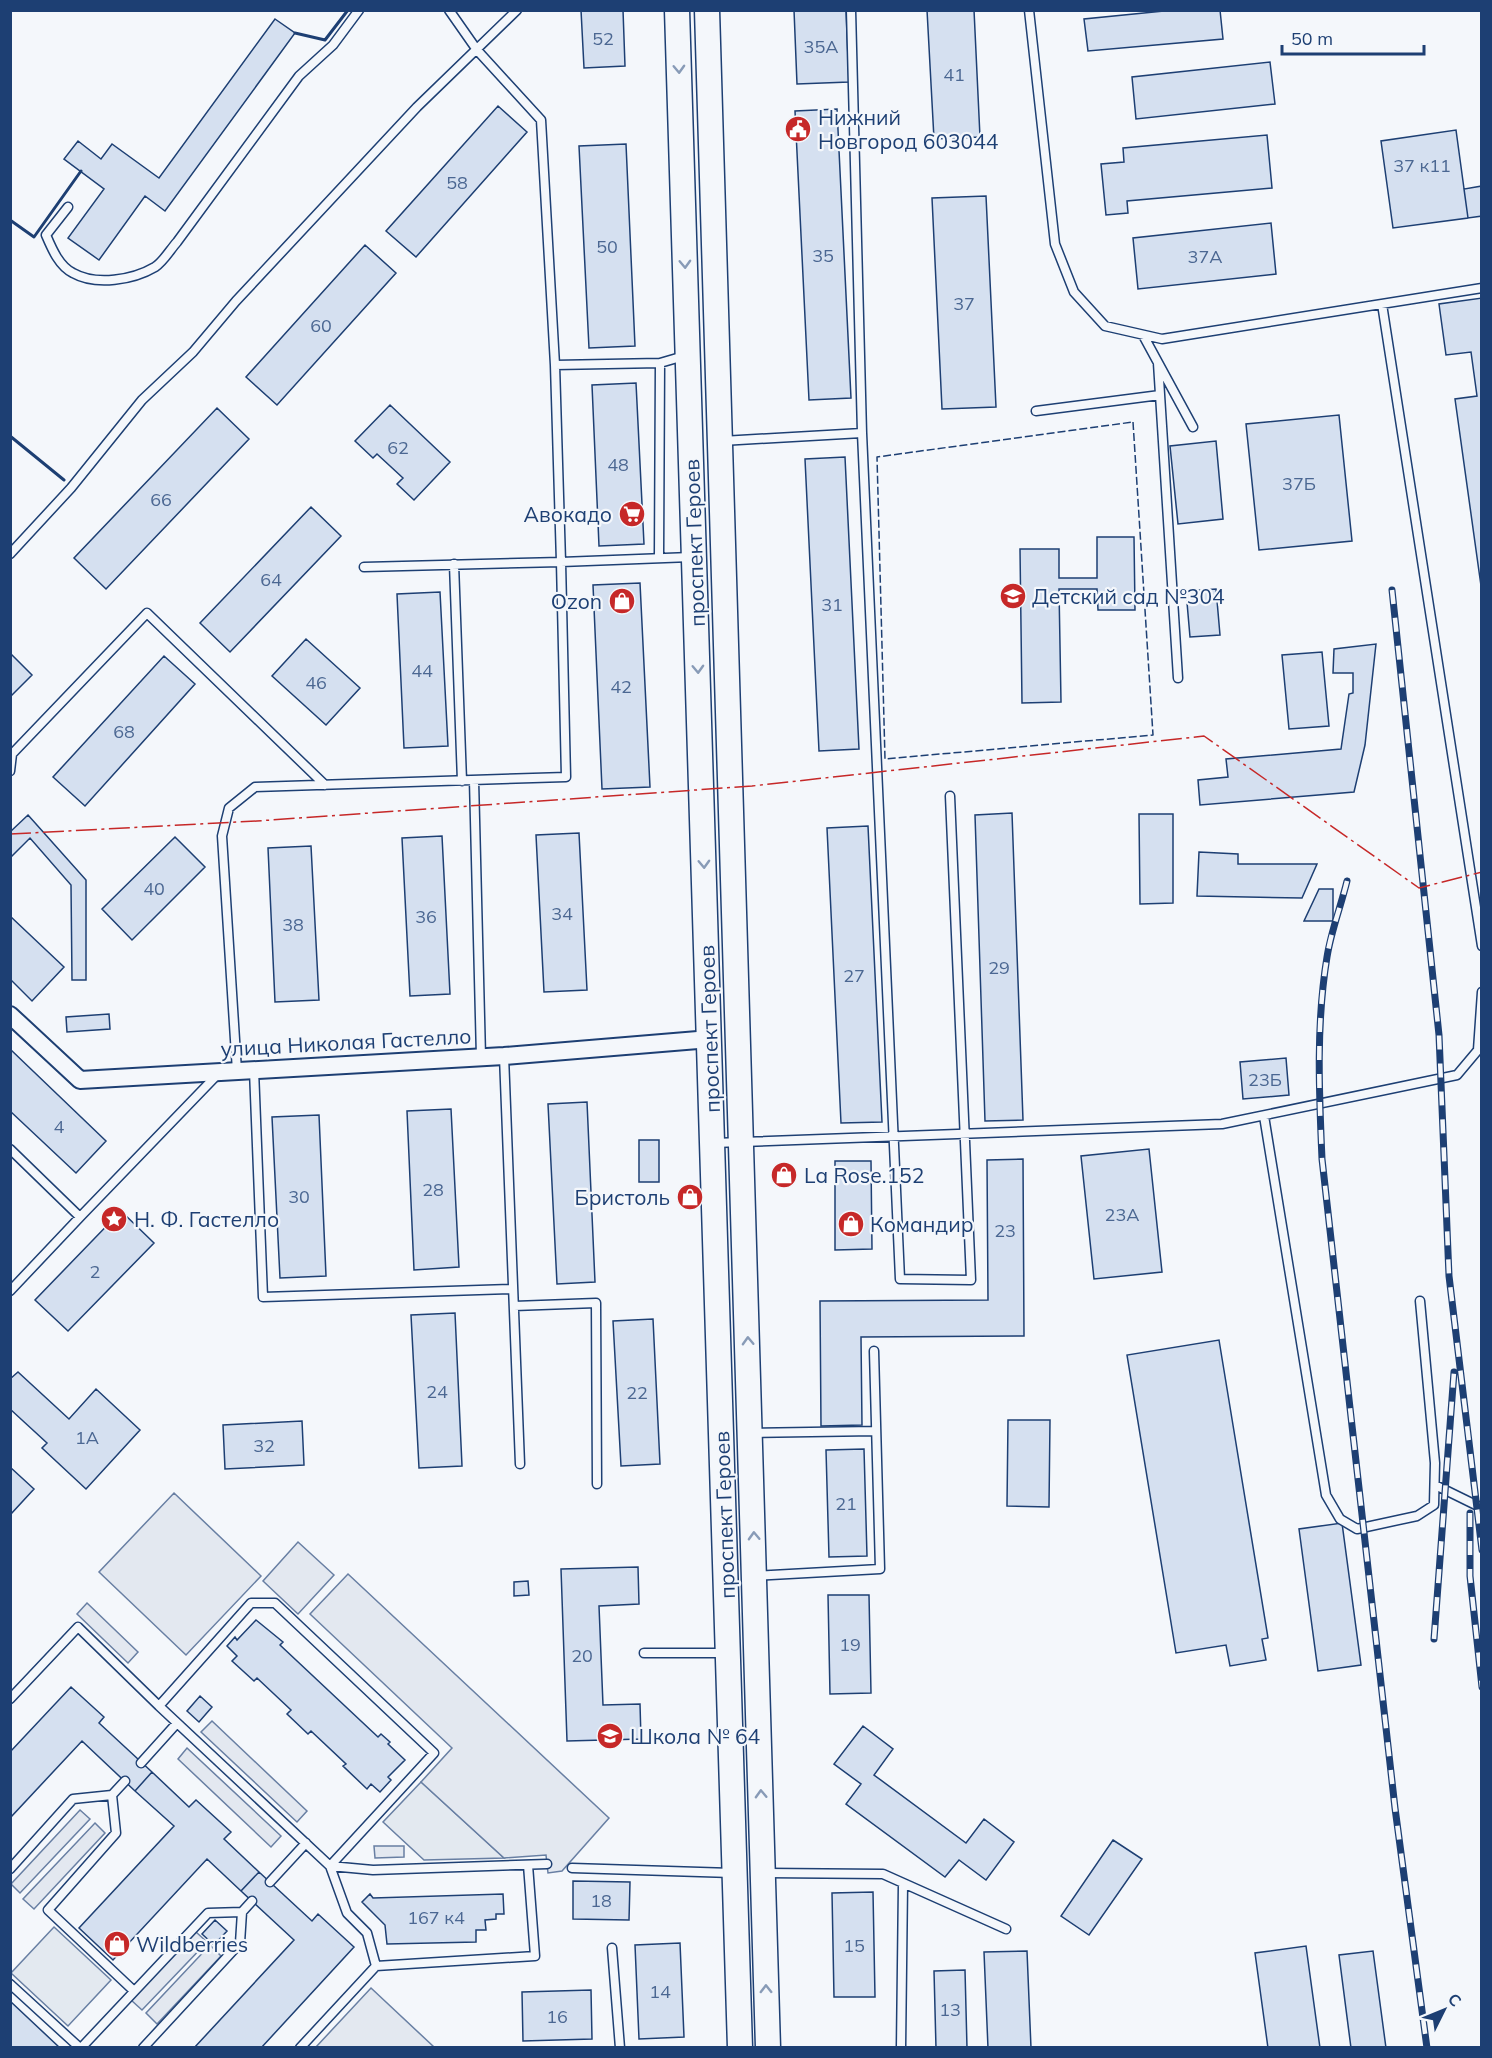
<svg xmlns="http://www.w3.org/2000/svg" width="1492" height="2058" font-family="Mulish,sans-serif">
	<rect width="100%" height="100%" fill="#f4f7fb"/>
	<path fill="#e3e9f0" stroke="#687fa3" stroke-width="1.5" d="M421 1782 504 1858 424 1860 383 1822Z
		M54 1927 111 1980 68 2026 11 1973Z"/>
	<path fill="#e3e8f0" stroke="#687fa3" stroke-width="1.5" d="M174 1493 261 1576 186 1655 99 1572Z
		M298 1542 334 1575 298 1614 263 1581Z
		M348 1574 609 1818 562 1871 548 1873 546 1855 504 1858 421 1782 452 1748 310 1614Z
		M87 1603 138 1652 128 1663 77 1614Z
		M212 1721 307 1811 297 1822 201 1732Z
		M187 1748 281 1836 271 1847 178 1759Z
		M80 1810 90 1819 20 1893 11 1884Z
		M95 1823 105 1833 34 1909 23 1899Z
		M374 1846H404V1857L375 1858Z
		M196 1932 207 1942 142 2010 131 2000Z
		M210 1945 221 1956 157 2024 146 2013Z
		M371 1988 434 2047H316Z"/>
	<path fill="#d5e0f0" stroke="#1d3f73" stroke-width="1.5" d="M581 10H623L625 66 584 68Z
		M794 10H846L849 82 797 84Z
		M927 10H974L980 137 934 139Z
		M1174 10H1220L1223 39 1088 51 1084 19Z
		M275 19 295 33 165 211 145 196 99 260 68 238 104 189 64 159 78 141 101 159 112 144 159 178Z
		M1270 62 1275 104 1136 119 1132 77Z
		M498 106 527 132 416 257 386 231Z
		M837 109 851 398 809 400 795 111Z
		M1456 130 1468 218 1393 228 1381 141Z
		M1267 135 1272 188 1127 201 1128 213 1106 215 1101 164 1124 162 1123 148Z
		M626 144 635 346 589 348 579 146Z
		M1482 186V216L1468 218 1464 189Z
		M986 196 996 407 942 409 932 198Z
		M1271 223 1276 274 1138 289 1133 238Z
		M365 245 396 273 277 405 246 377Z
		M1482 298V593L1455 399 1477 396 1471 352 1446 355 1439 304Z
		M636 383 644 544 599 546 592 385Z
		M390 405 450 462 414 500 397 484 403 478 377 454 373 458 355 441Z
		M217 408 249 439 106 589 74 558Z
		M1339 415 1352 541 1259 550 1246 424Z
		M1216 441 1223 519 1178 524 1170 446Z
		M845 457 859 749 819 751 805 459Z
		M311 507 341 536 230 652 200 623Z
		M1097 537H1134L1135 610H1098L1097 589H1059L1061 702 1022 703 1020 549H1059V578H1097Z
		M640 583 650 787 602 789 593 585Z
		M1216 589 1220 635 1190 637 1186 591Z
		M440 592 448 746 404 748 397 594Z
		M306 639 360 688 326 725 272 676Z
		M1376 644 1365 745 1354 792 1200 805 1198 780 1228 777 1226 759 1341 749 1349 694 1353 693V673H1333L1334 649Z
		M1322 652 1329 726 1289 729 1282 655Z
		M10 653 32 675 10 697Z
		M164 656 195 684 85 806 53 777Z
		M1012 813 1023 1120 985 1121 975 815Z
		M1139 814H1173V903L1140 904Z
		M28 815 86 880V980H72L71 885 30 838 10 858V832Z
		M868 826 882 1122 841 1123 827 828Z
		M579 833 587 990 544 992 536 835Z
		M442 836 450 994 410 996 402 838Z
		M175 837 205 867 132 940 102 909Z
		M311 846 319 1000 275 1002 268 848Z
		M1199 852 1238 854V864H1317L1302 898 1197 896Z
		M1319 889H1333V921H1304Z
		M10 916 64 967 32 1001 10 979Z
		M109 1014 110 1029 67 1032 66 1017Z
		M10 1049 106 1141 76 1173 10 1111Z
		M1286 1058 1289 1095 1243 1099 1240 1062Z
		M587 1102 595 1282 557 1284 548 1104Z
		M451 1109 459 1267 414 1270 407 1111Z
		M319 1115 326 1276 280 1278 272 1117Z
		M639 1140H659V1182H639Z
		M1149 1149 1162 1272 1094 1279 1081 1156Z
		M1023 1159 1024 1336 861 1337 862 1425 821 1426 820 1301 988 1300 987 1160Z
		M835 1161H871L872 1249 835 1250Z
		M792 1166V1183H780L779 1167Z
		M121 1211 154 1243 68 1331 35 1300Z
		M455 1313 462 1466 419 1468 411 1315Z
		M653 1319 660 1464 621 1466 613 1321Z
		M1219 1340 1268 1638 1262 1639 1266 1660 1230 1666 1226 1645 1176 1653 1127 1355Z
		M18 1372 69 1419 96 1389 140 1430 86 1489 42 1448 47 1443 10 1409V1379Z
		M1008 1420H1050L1049 1507 1007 1506Z
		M302 1421 304 1465 225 1469 223 1425Z
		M864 1449 867 1556 829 1557 826 1450Z
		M10 1467 34 1489 10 1515Z
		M1342 1523 1361 1665 1318 1671 1299 1529Z
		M638 1567 639 1604 599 1606 603 1705 640 1704 641 1739 567 1741 561 1569Z
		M528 1581 529 1595 514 1596V1582Z
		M828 1595H869L871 1693 830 1694Z
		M256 1620 283 1642 280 1645 378 1737 381 1734 390 1742 388 1744 405 1760 388 1777 391 1780 380 1792 371 1784 367 1789 343 1766 346 1764 311 1731 308 1734 287 1714 291 1710 257 1678 254 1681 232 1661 237 1656 227 1646 235 1637 237 1640Z
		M71 1687 104 1717 99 1723 152 1772 135 1791 82 1741 10 1818V1752Z
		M200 1696 212 1707 199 1722 187 1711Z
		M863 1726 893 1749 874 1775 966 1843 984 1819 1014 1842 986 1880 959 1860 945 1877 846 1804 861 1784 834 1764Z
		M152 1772 189 1807 196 1800 231 1832 224 1839 259 1872 241 1891 207 1859 113 1960 79 1928 174 1826 135 1791Z
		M1113 1840 1142 1859 1089 1935 1061 1916Z
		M259 1872 312 1921 318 1914 354 1947 261 2048H194L294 1940 241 1891Z
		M573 1881 630 1882 629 1920 573 1919Z
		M873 1892 875 1997H834L832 1893Z
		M370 1894 373 1898 503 1894 504 1914H496V1919L485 1920 486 1930H476V1942L387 1944 385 1925 362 1902Z
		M215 1920 227 1931 214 1945 202 1934Z
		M680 1943 684 2037 639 2039 635 1945Z
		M1306 1946 1320 2048H1268L1255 1953Z
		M1027 1951 1031 2048H988L984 1952Z
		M1373 1951 1386 2048H1351L1339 1955Z
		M965 1970 967 2048H936L934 1971Z
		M591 1990 592 2039 523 2041 522 1992Z
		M10 2001 60 2048H10Z"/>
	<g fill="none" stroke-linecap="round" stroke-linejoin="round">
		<defs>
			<path id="service" d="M449 10 477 50 541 120 555 365 660 363 684 356
				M851 10 862 433 900 1279 971 1280 950 796
				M1029 10 1055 244 1074 292 1105 326 1162 339 1482 288
				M68 207 46 235C52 249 59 266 73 273 96 286 133 280 155 267 163 262 170 250 177 242L299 76 333 45 359 10
				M1382 304 1482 946
				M1143 335 1193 427
				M1158 363 1178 678
				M555 365 561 562 691 557
				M1036 411 1160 395
				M722 441 862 433
				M10 554 71 488 142 400 193 352 236 301 417 107 517 10
				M659 556 660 363
				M454 564 462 781
				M10 771 12 754 147 613 325 785
				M474 780 481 1057
				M504 1056 520 1464
				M254 1070 263 1297 513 1289
				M237 1071 222 836 229 808 255 787 566 777 561 562 364 567
				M1264 1116 1326 1495 1340 1519 1357 1529 1417 1516 1434 1505 1435 1463 1420 1301
				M714 1143 1222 1124 1457 1075 1478 1050 1482 992
				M10 1149 80 1217 217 1075
				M10 1291 80 1217
				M514 1306 596 1303 597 1484
				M752 1433 875 1431
				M1435 1485 1482 1508
				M755 1576 880 1569 874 1351
				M644 1653H725
				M10 1699 78 1627 159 1706 251 1603H275L434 1753 330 1866 373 1870 547 1864
				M159 1706 330 1866 347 1913 367 1933 376 1966
				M141 1763 177 1723
				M112 1795 116 1833 48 1910 134 1991
				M572 1868 732 1873
				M10 1869 73 1799 112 1795 125 1781
				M766 1873 883 1874 1006 1929
				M270 1882 306 1843
				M612 1948 620 2048
				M10 1984 80 2048
				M81 2048 208 1913 242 1912
				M143 2048 240 1943 242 1912 252 1901
				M300 2048 376 1966 535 1956 528 1865
				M901 2048 903 1884"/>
			<path id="minor" d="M10 1015 80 1080 504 1056 710 1039"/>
			<path id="secondary" d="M677 10 740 2048
				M707 10 768 2048"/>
		</defs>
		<use href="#service" stroke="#1d3f73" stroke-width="11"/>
		<use href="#minor" stroke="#1d3f73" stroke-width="20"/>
		<use href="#secondary" stroke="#1d3f73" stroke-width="27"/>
		<use href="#service" stroke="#f4f7fb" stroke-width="8"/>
		<use href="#minor" stroke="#f4f7fb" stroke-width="16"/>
		<use href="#secondary" stroke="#f4f7fb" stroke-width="24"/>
		<defs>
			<path id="rail" d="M1392 590 1439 1035 1449 1276 1482 1550
				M1347 881C1341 906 1331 931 1327 957 1316 1024 1319 1091 1322 1159L1395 1808 1427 2048
				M1470 1513V1576L1482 1687
				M1434 1639 1454 1372"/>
		</defs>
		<use href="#rail" stroke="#1d3f73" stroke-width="7"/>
		<use href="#rail" stroke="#f4f7fb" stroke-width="4.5" stroke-dasharray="14" stroke-linecap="butt"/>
		<path stroke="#1d3f73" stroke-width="1.5" stroke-dasharray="8 3" stroke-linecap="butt" d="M1133 422 1153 735 885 759 877 457Z"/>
		<path stroke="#1d3f73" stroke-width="3" d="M295 33 325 40 348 10
			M10 220 34 237 81 171
			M10 436 64 480"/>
		<path stroke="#c62828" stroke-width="1.5" stroke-dasharray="21 4.5 3 4.5" stroke-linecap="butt" d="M37 10V11
			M10 834 257 821 752 786 1204 736 1419 888 1482 872"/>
	</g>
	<defs><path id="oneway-chevron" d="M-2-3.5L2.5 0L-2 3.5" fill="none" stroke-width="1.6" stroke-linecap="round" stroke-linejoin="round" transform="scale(1.5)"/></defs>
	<g stroke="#889bb7">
		<use href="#oneway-chevron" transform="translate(679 69) rotate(88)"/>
		<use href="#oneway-chevron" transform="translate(685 264) rotate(88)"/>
		<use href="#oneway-chevron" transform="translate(698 669) rotate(88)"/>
		<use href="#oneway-chevron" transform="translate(704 864) rotate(88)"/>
		<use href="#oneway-chevron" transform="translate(748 1341) rotate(-92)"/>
		<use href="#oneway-chevron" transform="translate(754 1536) rotate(-92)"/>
		<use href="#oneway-chevron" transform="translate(761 1794) rotate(-92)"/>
		<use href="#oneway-chevron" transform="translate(766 1989) rotate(-91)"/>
	</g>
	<defs>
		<symbol id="civic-disc" viewBox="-11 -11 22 22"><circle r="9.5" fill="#c62828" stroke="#f4f7fb"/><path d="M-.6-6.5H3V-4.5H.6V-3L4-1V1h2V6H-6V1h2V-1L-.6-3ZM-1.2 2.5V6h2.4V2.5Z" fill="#fff"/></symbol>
		<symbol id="supermarket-disc" viewBox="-11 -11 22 22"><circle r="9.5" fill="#c62828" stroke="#f4f7fb"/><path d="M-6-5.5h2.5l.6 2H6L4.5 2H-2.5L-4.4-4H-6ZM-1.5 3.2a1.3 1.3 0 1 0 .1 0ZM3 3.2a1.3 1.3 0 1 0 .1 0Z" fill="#fff"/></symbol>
		<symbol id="school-disc" viewBox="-11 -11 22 22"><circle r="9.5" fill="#c62828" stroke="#f4f7fb"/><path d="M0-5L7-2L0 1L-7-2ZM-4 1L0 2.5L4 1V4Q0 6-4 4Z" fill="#fff"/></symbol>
		<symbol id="shop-disc" viewBox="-11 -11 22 22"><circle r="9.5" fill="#c62828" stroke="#f4f7fb"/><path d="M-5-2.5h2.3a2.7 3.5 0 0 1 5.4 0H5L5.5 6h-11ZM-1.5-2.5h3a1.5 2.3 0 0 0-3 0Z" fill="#fff"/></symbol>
		<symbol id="sight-disc" viewBox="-11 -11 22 22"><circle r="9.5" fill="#c62828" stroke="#f4f7fb"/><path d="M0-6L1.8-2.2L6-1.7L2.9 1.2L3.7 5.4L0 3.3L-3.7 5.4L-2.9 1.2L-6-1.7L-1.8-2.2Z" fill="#fff"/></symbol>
	</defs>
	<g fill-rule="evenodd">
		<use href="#civic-disc" x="783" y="114" width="30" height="30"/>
		<use href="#supermarket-disc" x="617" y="499" width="30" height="30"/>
		<use href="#school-disc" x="998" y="581" width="30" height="30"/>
		<use href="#shop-disc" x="607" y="586" width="30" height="30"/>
		<use href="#shop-disc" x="769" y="1160" width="30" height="30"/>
		<use href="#shop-disc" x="675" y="1182" width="30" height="30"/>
		<use href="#sight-disc" x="99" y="1204" width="30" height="30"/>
		<use href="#shop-disc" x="836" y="1209" width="30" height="30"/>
		<use href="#school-disc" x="595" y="1721" width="30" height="30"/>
		<use href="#shop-disc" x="102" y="1929" width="30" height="30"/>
	</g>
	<g text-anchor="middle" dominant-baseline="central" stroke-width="4.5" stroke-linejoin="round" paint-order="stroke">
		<g font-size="18" fill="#4b6792">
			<text x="603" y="38">52</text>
			<text x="821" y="46">35А</text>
			<text x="954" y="74">41</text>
			<text x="1422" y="165">37 к11</text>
			<text x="457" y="182">58</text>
			<text x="607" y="246">50</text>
			<text x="823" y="255">35</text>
			<text x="1205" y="256">37А</text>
			<text x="964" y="303">37</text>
			<text x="321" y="325">60</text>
			<text x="398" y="447">62</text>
			<text x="618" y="464">48</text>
			<text x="1299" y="483">37Б</text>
			<text x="161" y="499">66</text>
			<text x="271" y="579">64</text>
			<text x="832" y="604">31</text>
			<text x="422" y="670">44</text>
			<text x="316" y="682">46</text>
			<text x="621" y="686">42</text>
			<text x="124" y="731">68</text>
			<text x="154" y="888">40</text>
			<text x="562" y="913">34</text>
			<text x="426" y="916">36</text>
			<text x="293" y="924">38</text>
			<text x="999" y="967">29</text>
			<text x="854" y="975">27</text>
			<text x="1265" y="1079">23Б</text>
			<text x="59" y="1126">4</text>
			<text x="433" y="1189">28</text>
			<text x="299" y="1196">30</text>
			<text x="1122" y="1214">23А</text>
			<text x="1005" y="1230">23</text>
			<text x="95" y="1271">2</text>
			<text x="437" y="1391">24</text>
			<text x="637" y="1392">22</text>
			<text x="87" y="1437">1А</text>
			<text x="264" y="1445">32</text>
			<text x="846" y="1503">21</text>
			<text x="850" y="1644">19</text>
			<text x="582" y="1655">20</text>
			<text x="601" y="1900">18</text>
			<text x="436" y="1917">167 к4</text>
			<text x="854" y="1945">15</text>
			<text x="660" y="1991">14</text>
			<text x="950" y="2009">13</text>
			<text x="557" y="2016">16</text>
		</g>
		<g font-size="21" fill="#1d3f73" stroke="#f4f7fb" text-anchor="start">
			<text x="818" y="117">Нижний<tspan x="818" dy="24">Новгород 603044</tspan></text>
			<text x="612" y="514" text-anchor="end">Авокадо</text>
			<text x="1032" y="596">Детский сад №304</text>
			<text x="602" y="601" text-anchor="end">Ozon</text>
			<text x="804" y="1175">La Rose.152</text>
			<text x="670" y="1197" text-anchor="end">Бристоль</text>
			<text x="134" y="1219">Н. Ф. Гастелло</text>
			<text x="870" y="1224">Командир</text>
			<text x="630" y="1736">Школа № 64</text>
			<text x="136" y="1944">Wildberries</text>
		</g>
		<g font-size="21" fill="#1d3f73" stroke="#f4f7fb">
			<text transform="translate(694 543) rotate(-92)">проспект Героев</text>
			<text transform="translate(709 1029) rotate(-92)">проспект Героев</text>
			<text transform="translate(346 1042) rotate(-3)">улица Николая Гастелло</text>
			<text transform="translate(724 1515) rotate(-92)">проспект Героев</text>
		</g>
	</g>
	<rect width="1492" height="2058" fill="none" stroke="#1d3f73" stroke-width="24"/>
	<g transform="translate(1444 2010) rotate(47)" stroke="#f4f7fb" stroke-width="4.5" paint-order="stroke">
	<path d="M0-4.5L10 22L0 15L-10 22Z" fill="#1d3f73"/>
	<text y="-9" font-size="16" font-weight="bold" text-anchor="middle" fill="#1d3f73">С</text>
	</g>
	<path d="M1282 45v9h142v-9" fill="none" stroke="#1d3f73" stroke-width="3"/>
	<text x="1291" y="45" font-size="18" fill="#1d3f73" stroke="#f4f7fb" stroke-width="4.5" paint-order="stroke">50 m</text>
</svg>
